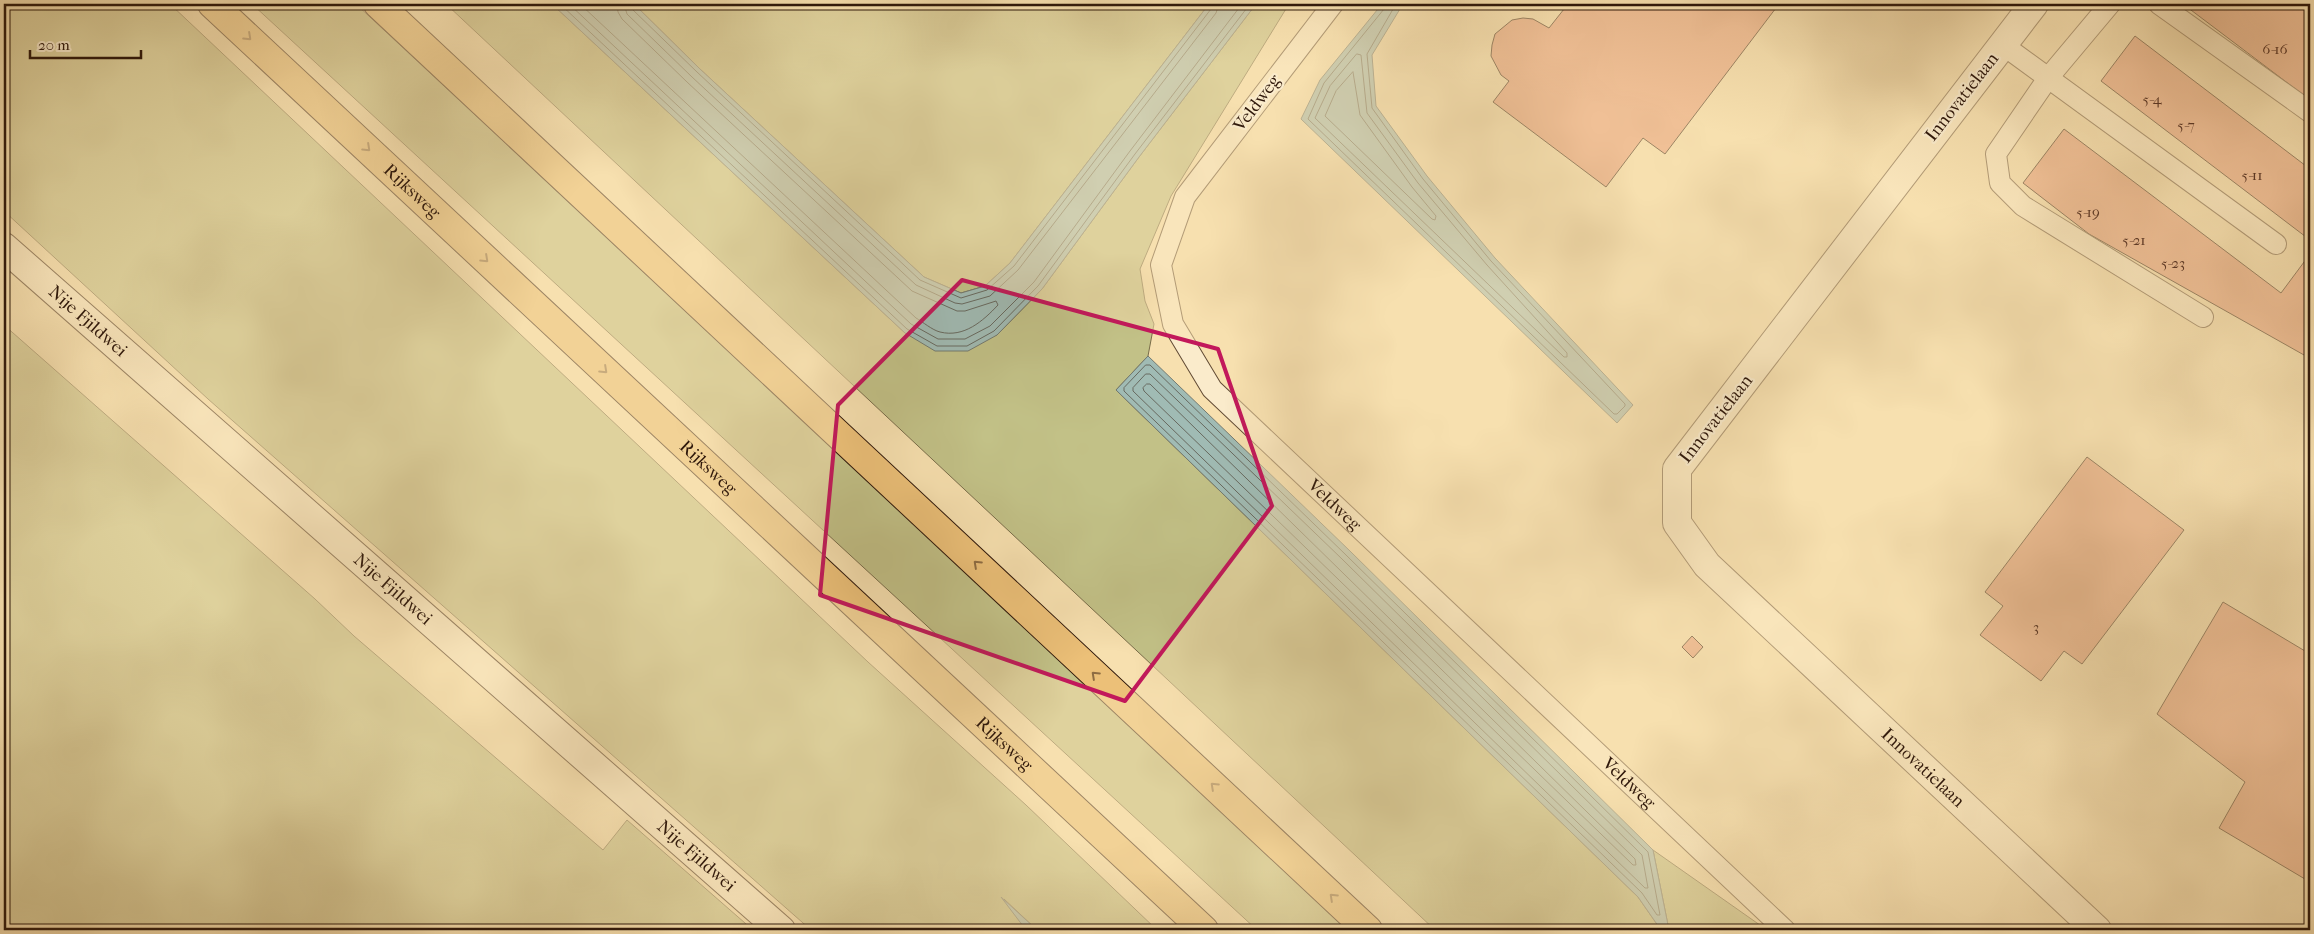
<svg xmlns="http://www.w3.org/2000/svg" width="2314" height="934" font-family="'IM FELL French Canon',serif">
	<rect width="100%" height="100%" fill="#f7e0af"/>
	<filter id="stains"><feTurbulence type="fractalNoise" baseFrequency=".004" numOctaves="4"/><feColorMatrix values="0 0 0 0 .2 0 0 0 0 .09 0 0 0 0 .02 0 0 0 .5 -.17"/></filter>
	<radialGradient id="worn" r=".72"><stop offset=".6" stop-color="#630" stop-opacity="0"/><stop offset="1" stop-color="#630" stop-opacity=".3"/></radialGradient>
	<path fill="#c2c187" stroke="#786c49" d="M4 4H170L868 662 1026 805 1157 930H1037L1004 899 1026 930H811L208 399 4 211Z
		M252 4H356L1350 930H1257Z
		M446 4H552L905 333 997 335 1042 289 1139 157 1256 4H1289L1171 196 1140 269 1145 301 1154 324 1148 356 1116 390 1638 897 1661 930H1435Z
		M634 4H1209L1010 263 985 286 961 293 924 277 700 69Z
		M4 325 315 599 354 636 603 850 627 820 753 930H4Z
		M1653 850 1767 930H1669Z"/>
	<path fill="#a0bbb4" stroke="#737a70" d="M552 4H634L700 69 924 277 961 293 985 286 1010 263 1209 4H1256L1139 157 1042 289 997 335 968 351H935L905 333Z
		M1382 4H1403L1372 55 1376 106 1427 176 1495 258 1633 405 1617 423 1301 119 1320 80Z
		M1148 356 1350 551 1653 850 1669 930H1661L1638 897 1116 390Z
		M1001 897 1037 930H1026Z"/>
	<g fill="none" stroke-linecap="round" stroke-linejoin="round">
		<path stroke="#686a60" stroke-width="1" d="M560 4 907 329 937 346H967L994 331 1038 286 1135 154 1250 4
			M569 4 911 324 938 339H965L990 326 1034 282 1130 151 1242 4
			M580 4 916 318C923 322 932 330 940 332 964 338 983 321 998 305L996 301 965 311H957L912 291 687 82 622 19 618 12 617 4
			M624 4 627 14 692 77 916 285 955 303 962 304 990 296 1018 270 1216 13 1219 4
			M630 4 632 9 697 72 920 280 961 298 987 290 1014 266 1211 9 1213 4
			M1385 4 1384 9 1324 83 1308 119 1614 414H1617L1625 406V404L1491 261 1423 179 1372 108 1367 54 1396 4
			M1357 54 1361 55 1367 113 1418 183 1487 265 1567 353V357H1564L1315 118 1330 86Z
			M1353 72 1360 115 1412 187 1436 216 1435 220 1432 219 1325 116 1336 91Z
			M1146 365H1150L1346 555 1648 852 1660 915H1657L1642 893 1124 391V388Z
			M1146 374H1150L1342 559 1642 855 1648 888H1645L1133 391V388Z
			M1147 384H1150L1635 859 1636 865H1633L1144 391 1143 388Z"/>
	</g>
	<path fill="#e89c7b" stroke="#2f180b" d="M1568 4H1779L1665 154 1643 138 1606 187 1493 102 1509 81 1501 75 1491 56 1492 45 1495 34 1512 20 1523 18 1533 19 1549 28Z
		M2183 4H2310V100Z
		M2135 36 2310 169V240L2101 81Z
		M2064 129 2281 293 2310 254V344L2304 355 2089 234 2023 183Z
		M2087 457 2184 530 2082 664 2064 651 2041 681 1980 635 2003 606 1985 592Z
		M2223 602 2310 654V882L2219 828 2245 782 2157 714Z
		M1692 636 1703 647 1693 658 1682 647Z"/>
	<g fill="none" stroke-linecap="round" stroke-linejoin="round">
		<defs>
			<g id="service">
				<path id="s1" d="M1333 4 1185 197 1161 265 1173 324 1212 389 1785 930"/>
				<path d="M2110 4 2048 78 1996 154 2000 183 2023 206 2203 317"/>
				<path d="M2159 4 2310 112"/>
				<path d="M2003 45 2276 244"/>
			</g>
			<g id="minor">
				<path id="s2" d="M2034 4 1677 469V523L1707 565 2097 930"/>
			</g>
			<g id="secondary">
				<path id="s3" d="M4 247 781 930"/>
			</g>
			<g id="motorway">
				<path id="s4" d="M212 4 1204 930"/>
				<path d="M378 4 1368 930"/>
			</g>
		</defs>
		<use href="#service" stroke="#614a34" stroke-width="22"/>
		<use href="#minor" stroke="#614a34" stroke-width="30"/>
		<use href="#secondary" stroke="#2f180b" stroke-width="30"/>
		<use href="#motorway" stroke="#2f180b" stroke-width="30"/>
		<use href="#service" stroke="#faebcb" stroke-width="20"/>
		<use href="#minor" stroke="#faebcb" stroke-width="28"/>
		<use href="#secondary" stroke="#faebcb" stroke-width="28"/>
		<use href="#motorway" stroke="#ecc078" stroke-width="28"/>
	</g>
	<defs><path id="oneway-chevron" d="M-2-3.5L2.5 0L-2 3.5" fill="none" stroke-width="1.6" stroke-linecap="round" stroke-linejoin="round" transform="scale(1.25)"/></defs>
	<g stroke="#8e6c42">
		<use href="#oneway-chevron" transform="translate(248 37) rotate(43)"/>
		<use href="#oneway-chevron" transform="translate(367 148) rotate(43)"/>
		<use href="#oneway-chevron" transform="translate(485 259) rotate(43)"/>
		<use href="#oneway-chevron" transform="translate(604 370) rotate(43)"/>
		<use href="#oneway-chevron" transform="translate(977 564) rotate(-137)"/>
		<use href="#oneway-chevron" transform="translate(1095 675) rotate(-137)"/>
		<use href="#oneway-chevron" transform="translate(1214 786) rotate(-137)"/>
		<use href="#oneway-chevron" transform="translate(1333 897) rotate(-137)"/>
	</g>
	<path d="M0 0H2314V934H0ZM962 280 1218 349 1272 506 1125 701 820 595 838 405Z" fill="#f7e0af" fill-opacity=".55" fill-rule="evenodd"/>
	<path fill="none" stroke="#c2185b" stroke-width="4" stroke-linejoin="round" d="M962 280 1218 349 1272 506 1125 701 820 595 838 405Z"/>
	<g text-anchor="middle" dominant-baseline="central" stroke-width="4.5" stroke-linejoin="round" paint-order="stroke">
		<g font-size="15" fill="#5d3927">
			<text x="2275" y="49">6-16</text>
			<text x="2152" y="99">5-4</text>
			<text x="2186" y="125">5-7</text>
			<text x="2252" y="175">5-11</text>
			<text x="2088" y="212">5-19</text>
			<text x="2134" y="240">5-21</text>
			<text x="2173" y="263">5-23</text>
			<text x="2036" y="627">3</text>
		</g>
		<g font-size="18" fill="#2f180b" stroke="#faebcb">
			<text transform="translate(1962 97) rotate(-52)">Innovatielaan</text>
			<text transform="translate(1257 103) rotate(-53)">Veldweg</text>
			<text stroke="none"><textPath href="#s4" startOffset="274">Rijksweg</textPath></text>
			<text stroke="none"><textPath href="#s3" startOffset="112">Nije Fjildwei</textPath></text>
			<text transform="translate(1716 419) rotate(-52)">Innovatielaan</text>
			<text stroke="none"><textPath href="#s4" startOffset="679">Rijksweg</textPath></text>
			<text stroke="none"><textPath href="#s1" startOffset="620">Veldweg</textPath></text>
			<text stroke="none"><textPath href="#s3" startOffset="518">Nije Fjildwei</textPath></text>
			<text stroke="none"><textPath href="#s4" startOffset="1084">Rijksweg</textPath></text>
			<text stroke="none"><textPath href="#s2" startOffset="988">Innovatielaan</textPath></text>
			<text stroke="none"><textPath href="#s1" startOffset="1025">Veldweg</textPath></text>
			<text stroke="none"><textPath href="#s3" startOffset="922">Nije Fjildwei</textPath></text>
		</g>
	</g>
	<rect width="2314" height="934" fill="none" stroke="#f7e0af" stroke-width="20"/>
	<rect x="5" y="5" width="2304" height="924" fill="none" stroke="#2f180b" stroke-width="2.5"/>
	<rect x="10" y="10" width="2294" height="914" fill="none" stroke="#2f180b"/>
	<path d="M30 50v8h111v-8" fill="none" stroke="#2f180b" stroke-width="2.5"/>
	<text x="38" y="50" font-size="15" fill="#2f180b" stroke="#faebcb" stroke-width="4" paint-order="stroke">20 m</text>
	<rect width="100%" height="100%" filter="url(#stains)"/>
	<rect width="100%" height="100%" fill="url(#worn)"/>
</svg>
